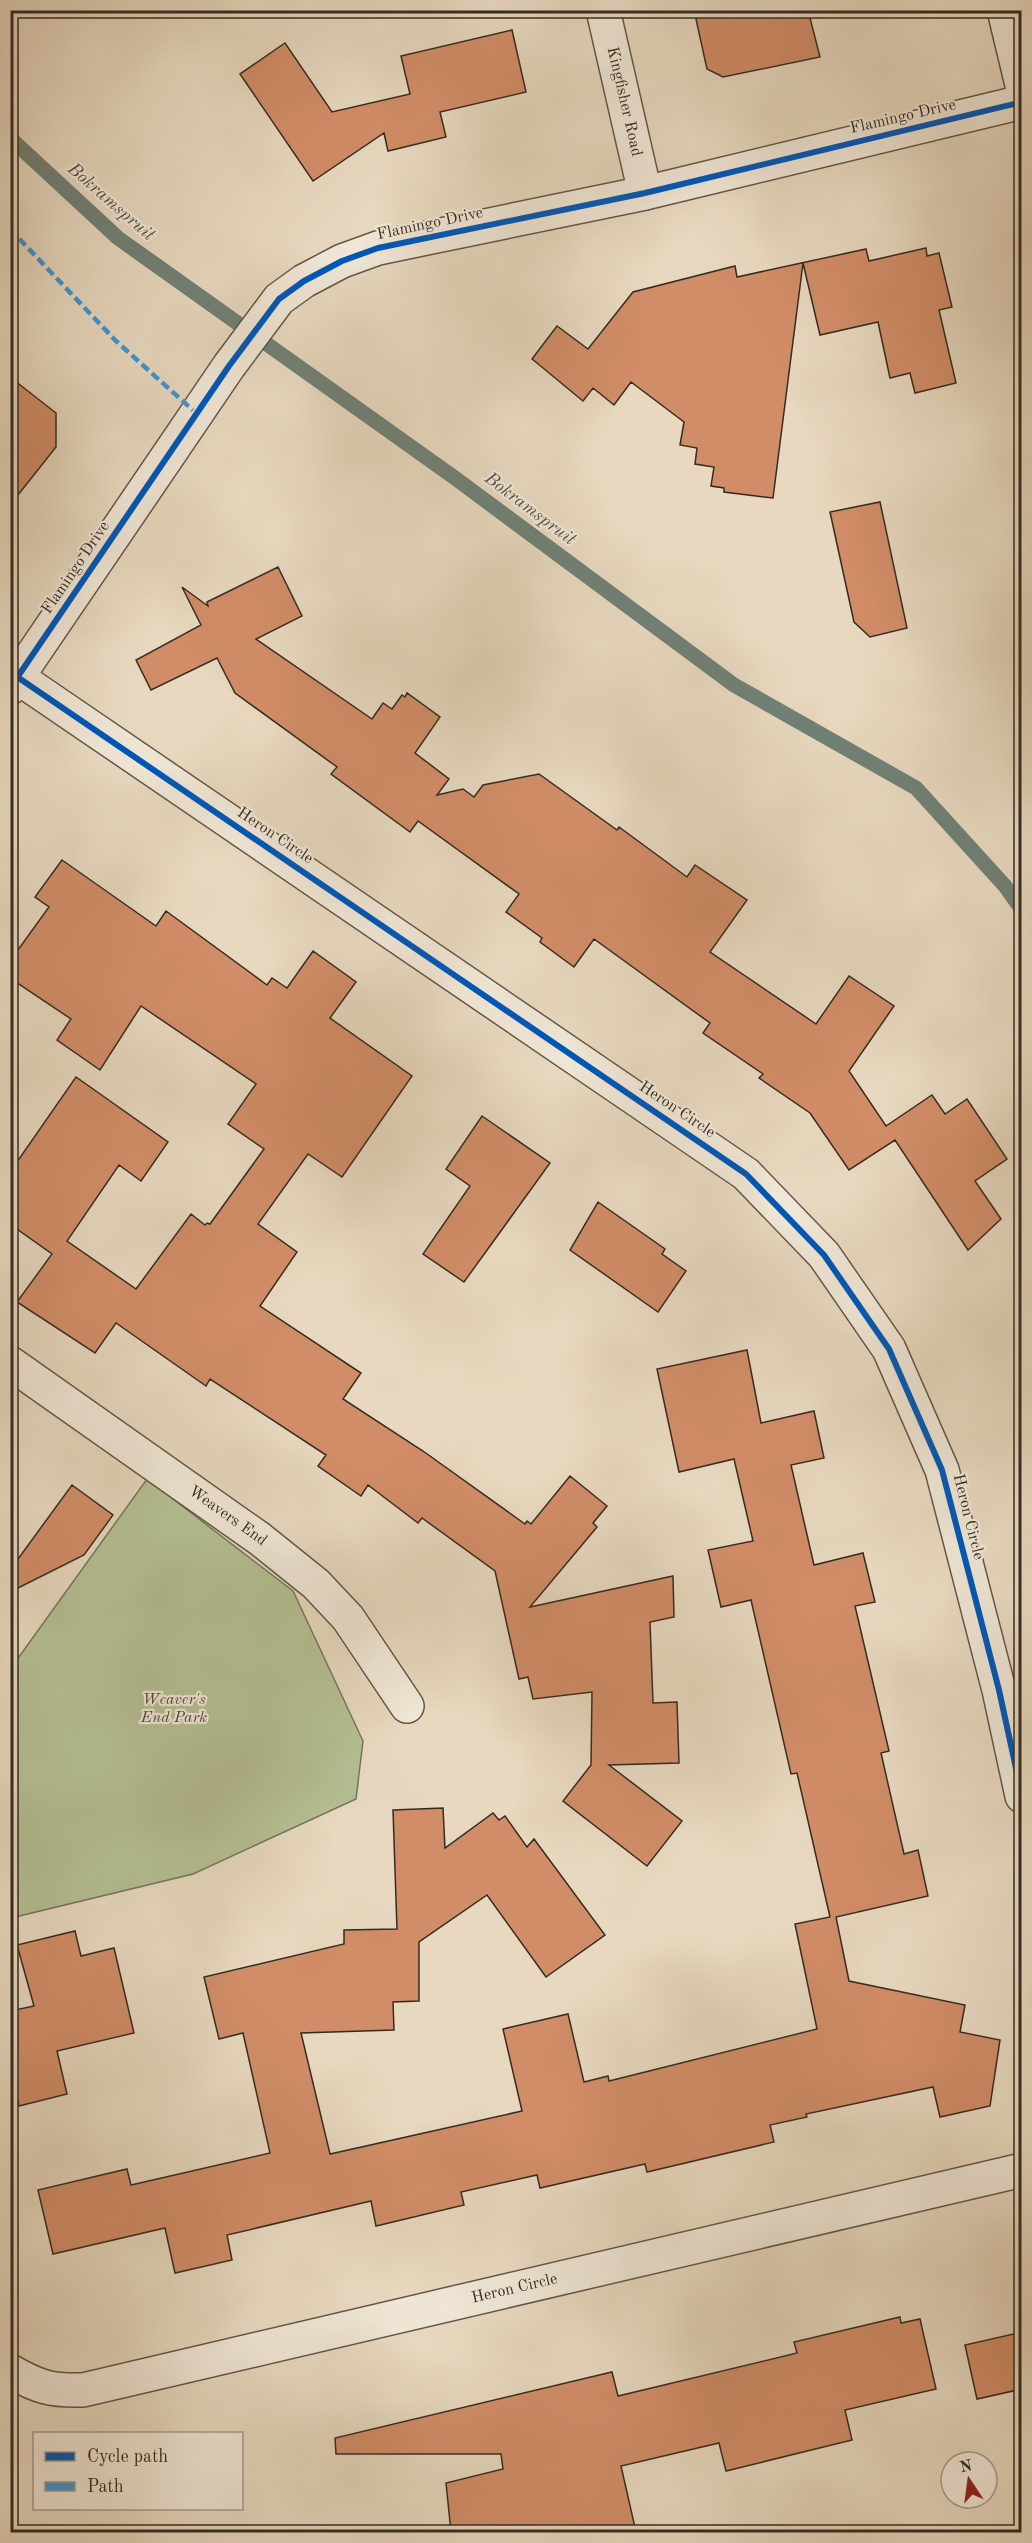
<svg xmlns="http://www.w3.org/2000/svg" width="1032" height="2543" font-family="'Old Standard TT',serif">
	<rect width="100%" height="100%" fill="#e7d8bf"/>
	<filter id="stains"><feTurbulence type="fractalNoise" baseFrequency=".00333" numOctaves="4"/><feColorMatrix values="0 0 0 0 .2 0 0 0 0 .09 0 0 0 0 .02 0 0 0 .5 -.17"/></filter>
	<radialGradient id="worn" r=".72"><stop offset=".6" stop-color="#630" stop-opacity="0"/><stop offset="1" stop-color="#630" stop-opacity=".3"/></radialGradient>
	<path fill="#b4bf93" stroke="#74765a" stroke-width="1.5" d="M147 1479 293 1591 363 1741 356 1799 193 1874 11 1918V1668Z"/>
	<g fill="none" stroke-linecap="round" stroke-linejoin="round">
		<path stroke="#708176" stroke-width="15" d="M10 138 118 238 455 478 734 685 916 788 1005 886 1022 910"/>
	</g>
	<path fill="#d18d68" stroke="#352c21" stroke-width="1.5" d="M694 10H808L820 57 723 77 707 69Z
		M512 30 526 92 440 112 446 137 388 151 384 133 313 181 240 74 285 43 332 112 410 94 401 56Z
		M926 248 927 256 939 253 952 307 939 310 956 383 915 393 910 373 890 378 878 322 820 335 803 263 773 498 724 492V488L711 486 714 467 695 464 697 448 680 445 684 422 631 382 614 405 593 388 583 401 532 359 557 326 588 349 633 292 735 266 737 277 866 249 869 261Z
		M10 377 56 413V447L10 505Z
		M880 502 907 628 870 637 854 622 830 512Z
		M278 567 302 616 256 639 372 719 383 703 392 709 402 695 405 697 407 693 440 717 415 753 449 779 437 795 463 789 474 797 483 785 539 774 617 830 619 827 687 877 695 865 747 900 710 952 816 1024 849 976 894 1006 849 1071 886 1126 932 1095 945 1114 967 1099 1007 1159 975 1181 1001 1219 968 1250 895 1140 849 1170 810 1113 759 1078 763 1074 703 1033 710 1023 594 939 574 967 540 942 542 938 506 912 519 894 418 821 410 832 331 774 337 767 235 693 217 658 151 690 136 660 201 625 182 587 208 606 207 602Z
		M62 860 156 926 166 911 267 985 272 978 287 988 313 951 356 982 330 1018 412 1076 342 1177 308 1154 258 1224 297 1252 260 1306 361 1373 343 1399 423 1451 525 1524 527 1521 531 1524 570 1476 607 1506 593 1523 597 1527 530 1607 673 1576 674 1617 650 1622 653 1703 677 1702 679 1763 609 1765 682 1821 647 1866 563 1801 591 1765 592 1692 533 1699 528 1677 519 1679 495 1571 422 1518 418 1523 368 1485 361 1496 318 1466 326 1455 210 1379 206 1386 116 1323 95 1353 17 1302 52 1254 10 1224V1172L76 1077 168 1142 141 1181 119 1165 67 1241 136 1289 191 1214 205 1225 207 1223 210 1224 264 1149 228 1124 256 1084 141 1006 100 1070 57 1040 71 1019 10 978V961L49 907 35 897Z
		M482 1116 550 1163 464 1282 423 1254 470 1186 446 1169Z
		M598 1202 665 1249 662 1254 686 1271 658 1312 570 1250Z
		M747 1350 761 1423 814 1411 824 1458 791 1465 814 1565 863 1553 875 1602 855 1606 889 1751 881 1753 904 1854 918 1850 928 1896 836 1917 849 1981 965 2005 960 2032 1000 2040 990 2106 940 2117 933 2087 806 2114 807 2117 770 2125 774 2142 647 2172 645 2164 540 2188 537 2175 461 2192 464 2205 376 2226 371 2201 227 2235 232 2260 175 2273 165 2228 53 2254 38 2190 127 2169 131 2185 270 2153 243 2033 219 2039 204 1977 344 1944V1930L397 1929 393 1810 443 1808 445 1848 493 1813 499 1820 505 1816 527 1847 534 1839 605 1935 546 1977 487 1895 419 1942V2001L393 2002 394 2030 301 2033 330 2154 522 2111 503 2029 568 2014 584 2082 608 2076 609 2081 817 2029 795 1924 830 1917 797 1773 791 1774 751 1600 721 1607 708 1550 753 1541 734 1459 679 1472 657 1369Z
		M72 1485 113 1515 84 1555 10 1592V1570Z
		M75 1931 81 1956 114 1948 134 2033 57 2051 67 2094 19 2106 10 2069V2011L34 2006 17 1945Z
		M900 2317 901 2323 920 2319 936 2389 845 2410 852 2440 726 2471 719 2443 621 2466 636 2532H451L446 2483 503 2469 501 2454H336L335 2438 612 2372 618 2396 797 2353 794 2342Z
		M1022 2332V2389L977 2399 965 2345Z"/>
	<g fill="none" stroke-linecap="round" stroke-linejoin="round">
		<defs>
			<g id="minor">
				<path id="s1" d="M603 10 645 193"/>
				<path d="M1004 10 1022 85"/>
				<path d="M10 672 746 1174 824 1255 889 1349 942 1470 999 1690 1022 1796"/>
				<path d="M10 688 229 366 279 299 304 281 342 261 378 248 645 193 1022 102"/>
				<path id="s2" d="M10 1363 260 1539 316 1584 348 1618 407 1706"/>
				<path id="s3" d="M10 2371C38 2387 51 2391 83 2390L1022 2170"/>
			</g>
		</defs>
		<use href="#minor" stroke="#625748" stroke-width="36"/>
		<use href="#minor" stroke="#efe6d5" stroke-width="33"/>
		<path stroke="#3e96d5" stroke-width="4.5" stroke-dasharray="9 4.5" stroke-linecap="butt" d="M10 229 116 341 196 413"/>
		<defs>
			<path id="cycleway" d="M10 672 746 1174 824 1255 889 1349 942 1470 999 1690 1022 1796
				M10 688 229 366 279 299 304 281 342 261 378 248 645 193 1022 102"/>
		</defs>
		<use href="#cycleway" stroke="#efe6d5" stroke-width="10"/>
		<use href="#cycleway" stroke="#0057b8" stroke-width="6"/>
	</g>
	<g text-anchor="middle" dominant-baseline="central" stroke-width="4.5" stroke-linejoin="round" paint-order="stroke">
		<g font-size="16" fill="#352c21" stroke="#efe6d5">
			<text stroke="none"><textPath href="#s1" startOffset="94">Kingfisher Road</textPath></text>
			<text transform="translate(903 117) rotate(-13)">Flamingo Drive</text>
			<text transform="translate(430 224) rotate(-12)">Flamingo Drive</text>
			<text transform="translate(76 568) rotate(-56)">Flamingo Drive</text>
			<text transform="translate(275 836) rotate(34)">Heron Circle</text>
			<text transform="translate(677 1110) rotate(34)">Heron Circle</text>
			<text stroke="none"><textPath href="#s2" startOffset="266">Weavers End</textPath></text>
			<text transform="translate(968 1517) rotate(76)">Heron Circle</text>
			<text stroke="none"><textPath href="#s3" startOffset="520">Heron Circle</textPath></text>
		</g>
		<g font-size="16" font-style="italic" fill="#4e4938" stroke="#efe6d5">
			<text x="174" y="1700">Weaver's<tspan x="174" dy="18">End Park</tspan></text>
		</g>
		<g font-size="18" font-style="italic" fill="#4e5044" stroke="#efe6d5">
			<text transform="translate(111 202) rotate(41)">Bokramspruit</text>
			<text transform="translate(530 509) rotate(37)">Bokramspruit</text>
		</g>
	</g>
	<rect width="1032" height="2543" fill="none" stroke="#e7d8bf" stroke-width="36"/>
	<rect x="12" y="12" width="1008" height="2519" fill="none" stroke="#352c21" stroke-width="3"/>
	<rect x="18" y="18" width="996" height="2507" fill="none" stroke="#352c21" stroke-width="1.5"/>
	<rect x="33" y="2432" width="210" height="78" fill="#efe6d5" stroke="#a59c8d" stroke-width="1.5"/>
	<rect x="45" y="2452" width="30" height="9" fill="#0057b8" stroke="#a59c8d" stroke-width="1.5"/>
	<text x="87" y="2462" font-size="18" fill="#352c21">Cycle path</text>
	<rect x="45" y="2482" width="30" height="9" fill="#3e96d5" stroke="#a59c8d" stroke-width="1.5"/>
	<text x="87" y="2492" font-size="18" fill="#352c21">Path</text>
	<g transform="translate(969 2480) rotate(347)"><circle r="28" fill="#efe6d5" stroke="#a59c8d" stroke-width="1.5"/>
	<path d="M0-4.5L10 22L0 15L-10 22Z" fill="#8f2418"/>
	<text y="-9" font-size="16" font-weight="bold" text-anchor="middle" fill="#352c21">N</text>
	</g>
	<rect width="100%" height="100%" filter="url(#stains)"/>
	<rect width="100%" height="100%" fill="url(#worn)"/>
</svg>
